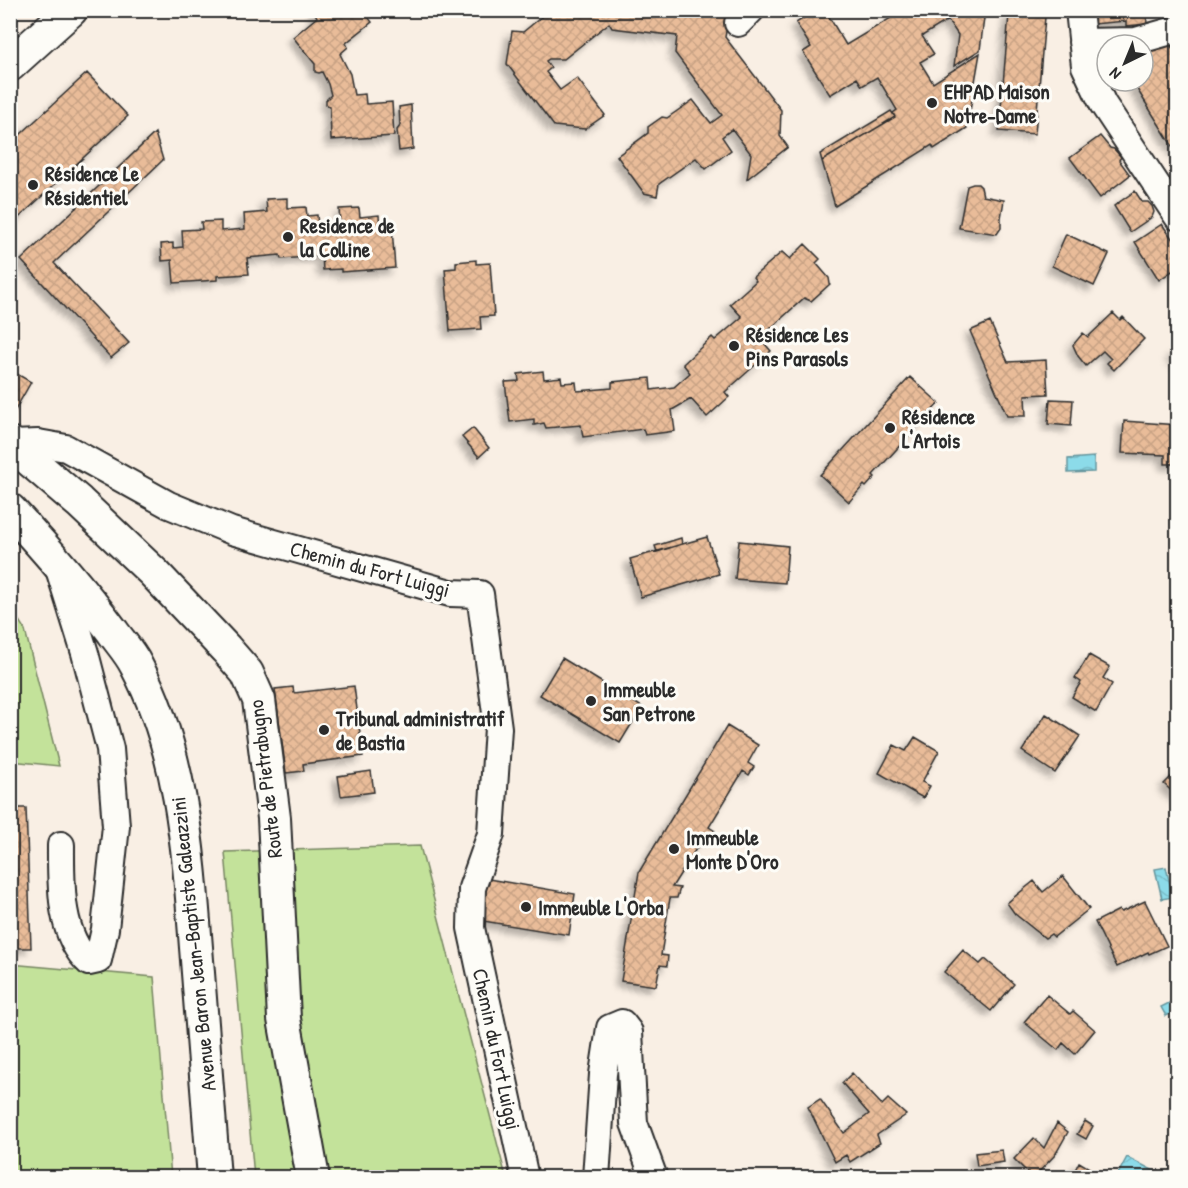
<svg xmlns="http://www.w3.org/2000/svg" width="1188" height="1188" font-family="'Patrick Hand',sans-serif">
	<defs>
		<pattern id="water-waves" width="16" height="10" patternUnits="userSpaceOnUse" patternTransform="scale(1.5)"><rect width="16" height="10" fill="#8cdbe9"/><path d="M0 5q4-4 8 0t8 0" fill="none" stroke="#79bcc8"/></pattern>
		<pattern id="building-cross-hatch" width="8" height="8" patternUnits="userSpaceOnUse" patternTransform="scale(1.5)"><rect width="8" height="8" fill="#e9bc99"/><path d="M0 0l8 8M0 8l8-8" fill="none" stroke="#c8a284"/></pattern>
		<filter id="shadow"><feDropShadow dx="-5.5" dy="5.5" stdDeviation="3" flood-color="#0004"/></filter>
	</defs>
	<rect width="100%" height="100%" fill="#f9efe4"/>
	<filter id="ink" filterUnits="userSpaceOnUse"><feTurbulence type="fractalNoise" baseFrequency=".0167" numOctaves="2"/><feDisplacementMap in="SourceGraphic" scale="12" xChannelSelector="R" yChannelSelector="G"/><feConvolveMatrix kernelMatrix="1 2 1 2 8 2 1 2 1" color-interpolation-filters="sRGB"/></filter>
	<g filter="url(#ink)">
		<path fill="#c3e29a" stroke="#778662" stroke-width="1.5" d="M11 608 25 630 59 766 11 761Z
			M420 846 506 1177H254L225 852Z
			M10 964 154 977 171 1177H11Z"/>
		<path fill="url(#water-waves)" stroke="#65959d" stroke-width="1.5" d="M1094 457V472L1068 473V459Z
			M1166 867 1173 897 1162 899 1155 869Z
			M1177 999V1011L1166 1016 1161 1007Z
			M1127 1157 1162 1175 1161 1177 1120 1178 1117 1176Z"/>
		<path fill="url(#building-cross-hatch)" stroke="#2b2b2b" stroke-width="1.5" filter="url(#shadow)" d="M313 10H363L372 22 346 43 348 47 340 54 350 74 354 95 365 94 366 104 392 102 394 136 331 140 330 107 326 104V100L331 95 328 84 322 72 319 73 315 72V64L293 37 317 17Z
			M550 10H735L729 15 725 37 781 110 780 136 788 147 747 179 751 154 732 129 722 137 731 150 706 169 696 158 659 184 657 196 644 193 617 156 648 133V127L662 117 667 118 693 100 711 123 722 115 675 53 677 36 612 28 609 23 564 59H549L546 61 551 68 546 72 560 90 577 78 605 115 585 129 554 126 507 64 512 31 523 32Z
			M816 10H825L846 45 904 10H985L980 50 954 66 958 35 948 20 922 36 934 54 920 62 933 83 980 53 967 128 934 149 932 145 835 206 822 161 895 117 893 113 897 110 877 77 862 86 857 78 830 95 803 52 811 47 796 23Z
			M1092 10H1146L1147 24 1126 26V21L1093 24Z
			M1009 14 1045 17 1035 134 999 131Z
			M1168 41 1178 57V155L1132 81H1143V56Z
			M87 73 128 116 10 226V144Z
			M411 105 413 149 399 151 397 130 400 126 399 107Z
			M891 111 895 117 822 161 820 154Z
			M155 133 163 160 54 263 129 343 111 358 21 260Z
			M1100 136 1110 148 1114 149 1121 157 1119 160 1130 175 1100 198 1070 158Z
			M973 184H978L981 187 983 196 1004 200 1001 218V228L997 234 959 228 967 186Z
			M1135 191 1142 202H1148L1152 206 1154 212 1152 217 1130 232 1114 206Z
			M287 198V208L306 207 307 216 317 215 318 225 340 223 339 209 359 208 360 217 379 215 380 229 392 228 395 268 341 272V269L323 270 322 256 281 259 280 255 247 258 249 274 217 276V280L174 283 172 260 162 261 161 244 173 243V248L183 247 182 230 202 229 201 222 221 221V231L245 229 244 214 267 212 266 199Z
			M1162 224 1178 247V267L1159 280 1135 242Z
			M1066 234 1109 254 1094 286 1052 266Z
			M805 244 820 259 816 263 829 278 830 284 811 301 804 298 760 338 771 351 725 392 729 397 707 417 691 399 672 410 675 431 645 435 643 429 583 437 581 425 546 428 544 423 534 425V419L510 422 505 382 519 381 518 374 543 371 544 379 561 377 562 383 576 382 577 391 612 388V382L650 378 651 390 674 387 690 373 683 364 712 337 715 340 742 317 730 304 756 281 753 277 782 252 790 259Z
			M476 260V264L490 263 494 316 480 317 481 329 450 331 445 269 456 268V262Z
			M1113 313 1120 320 1123 317 1144 339 1114 370 1107 363 1111 359 1103 351 1086 366 1078 356 1073 345 1083 333 1088 337Z
			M990 322 1008 362 1046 360 1048 394 1025 395 1026 416H1007L970 331Z
			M1178 349V362L1171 354Z
			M10 370 31 382 10 419Z
			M910 377 939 403 873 475 875 477 866 487 864 485 849 502 820 475Z
			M1050 399 1073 400 1071 426 1048 424Z
			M1124 421 1178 425V464H1165V455L1122 453Z
			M473 428 489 448 479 457 462 437Z
			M707 537 719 574 641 597 630 559Z
			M681 538 682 544 657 552 655 546Z
			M739 541 788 546 785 583 735 579Z
			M1089 655 1110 667 1103 678 1112 684 1096 712 1072 697 1081 682 1075 678Z
			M562 658 642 707 620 743 540 695Z
			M354 686 363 756 303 764 304 771 286 773 275 689 293 687 294 693Z
			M1046 714 1080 736 1055 773 1022 751Z
			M727 726 758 745 748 763 754 767 749 775 743 771 709 827 715 831 709 840 704 836 672 887 680 888 677 898H670L661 955 668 956 667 966 660 965 656 986 621 981 639 872Z
			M915 737 939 751 922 782 930 786 923 798 879 773 894 745 906 751Z
			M1178 770V797L1164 784Z
			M371 771 374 792 341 796 338 776Z
			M10 808H26L31 948H10Z
			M1063 876 1089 909 1054 937 1051 934 1045 938 1015 914 1007 903 1034 881 1043 892Z
			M483 878 575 894 569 935 477 920Z
			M1145 901 1167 946 1149 954 1148 952 1117 967 1095 922 1119 910 1121 912Z
			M963 950 980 964 985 959 1014 984 991 1011 944 972Z
			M1047 995 1070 1014 1073 1011 1095 1030 1075 1054 1063 1043 1058 1050 1024 1022Z
			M852 1073 882 1105 888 1099 906 1115 877 1135 880 1143 850 1162 846 1155 835 1162 808 1107 820 1099 844 1133 869 1114 842 1083Z
			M1085 1121 1093 1126 1086 1139 1077 1134Z
			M1057 1123 1068 1132 1055 1155 1033 1178 1014 1159 1034 1138 1044 1148Z
			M1002 1150 1004 1162 977 1166 975 1153Z
			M1079 1162 1091 1169 1087 1178H1071Z"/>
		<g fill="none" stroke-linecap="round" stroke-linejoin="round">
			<defs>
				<path id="minor" d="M1079 10 1085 66 1103 104 1178 217
					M738 23 751 10
					M1082 42 1136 41 1178 29
					M12 444 38 443 66 448 169 505 232 531 450 593 480 594 498 728 491 834 472 888 471 928 525 1178
					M59 569 85 653 110 749 116 826 105 929 98 960 89 962C59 935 61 882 61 845
					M596 1178 603 1074 610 1028 622 1023 629 1032 634 1123 654 1178"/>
				<path id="major" d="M10 65 71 10
					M10 443 79 502 154 573 226 649 247 673 259 700 274 818 284 1019 313 1178
					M10 510C46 549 81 589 113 632 120 642 130 653 136 665 184 755 189 861 197 960 203 1033 208 1105 214 1178"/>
			</defs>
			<use href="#minor" stroke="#2b2b2b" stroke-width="30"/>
			<use href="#major" stroke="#2b2b2b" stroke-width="36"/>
			<use href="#minor" stroke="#fdfcf7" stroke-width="26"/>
			<use href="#major" stroke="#fdfcf7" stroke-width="32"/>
		</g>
	</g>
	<g fill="#2b2b2b" stroke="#fdfcf7" stroke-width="2">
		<circle cx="932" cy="103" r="6"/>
		<circle cx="33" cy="185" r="6"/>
		<circle cx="288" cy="237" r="6"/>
		<circle cx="734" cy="346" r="6"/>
		<circle cx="890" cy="428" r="6"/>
		<circle cx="591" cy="701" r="6"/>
		<circle cx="324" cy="730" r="6"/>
		<circle cx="674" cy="849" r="6"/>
		<circle cx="526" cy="907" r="6"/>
	</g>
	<g text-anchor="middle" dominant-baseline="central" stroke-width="6" stroke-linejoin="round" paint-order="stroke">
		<g font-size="21" font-weight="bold" fill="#2b2b2b" stroke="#fdfcf7" text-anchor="start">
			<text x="944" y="91">EHPAD Maison<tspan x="944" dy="24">Notre-Dame</tspan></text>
			<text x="45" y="173">Résidence Le<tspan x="45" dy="24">Résidentiel</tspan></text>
			<text x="300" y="225">Residence de<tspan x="300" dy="24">la Colline</tspan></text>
			<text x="746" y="334">Résidence Les<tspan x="746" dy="24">Pins Parasols</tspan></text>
			<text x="902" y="416">Résidence<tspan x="902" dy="24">L'Artois</tspan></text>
			<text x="603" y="689">Immeuble<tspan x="603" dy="24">San Petrone</tspan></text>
			<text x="336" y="718">Tribunal administratif<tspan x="336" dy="24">de Bastia</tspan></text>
			<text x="686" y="837">Immeuble<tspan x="686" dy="24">Monte D'Oro</tspan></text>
			<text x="538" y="907">Immeuble L'Orba</text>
		</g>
		<g font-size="21" fill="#2b2b2b" stroke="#fdfcf7">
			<text transform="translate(370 569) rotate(15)">Chemin du Fort Luiggi</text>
			<text transform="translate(265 779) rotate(-97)">Route de Pietrabugno</text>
			<text transform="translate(193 944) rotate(-96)">Avenue Baron Jean-Baptiste Galeazzini</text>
			<text transform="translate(497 1049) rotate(78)">Chemin du Fort Luiggi</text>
		</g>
	</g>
	<rect width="1188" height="1188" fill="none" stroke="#fdfcf7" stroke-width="36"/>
	<rect x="18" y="18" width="1152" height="1152" fill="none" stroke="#2b2b2b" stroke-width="2" filter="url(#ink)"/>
	<g transform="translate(1125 63) rotate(223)"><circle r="28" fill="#fdfcf7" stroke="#a9a8a5" stroke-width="1.5"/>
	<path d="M0-4.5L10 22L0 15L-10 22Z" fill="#2b2b2b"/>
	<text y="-9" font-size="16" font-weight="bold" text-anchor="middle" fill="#2b2b2b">N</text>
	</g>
</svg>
